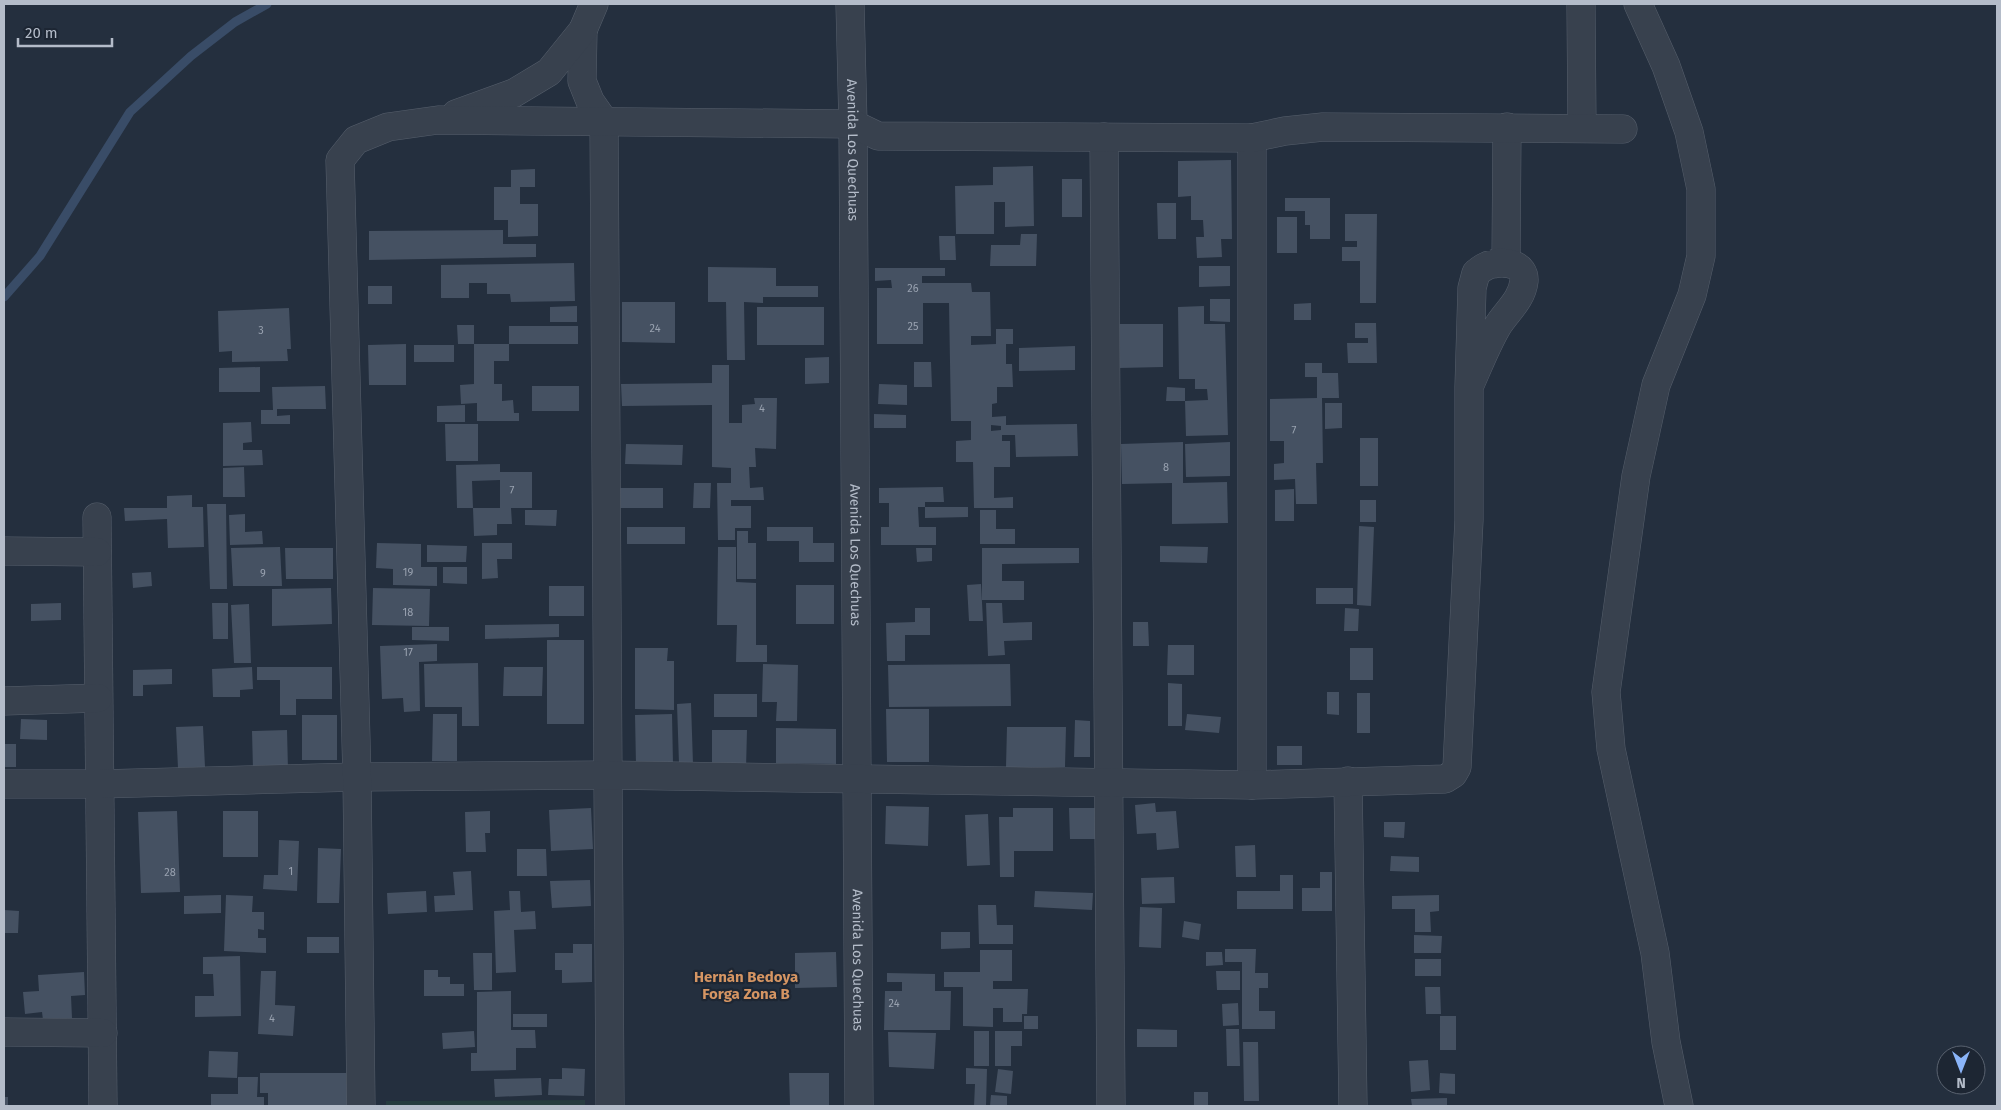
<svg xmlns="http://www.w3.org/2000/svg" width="2001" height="1110" font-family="'Fira Sans',sans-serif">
	<rect width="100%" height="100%" fill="#242f3e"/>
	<path fill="#263c3f" d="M585 1100V1106H386V1101Z"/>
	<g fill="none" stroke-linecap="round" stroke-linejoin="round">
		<path stroke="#394c67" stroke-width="9" d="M4 297 40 256 130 112 191 56 235 22 267 4"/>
	</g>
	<path fill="#455162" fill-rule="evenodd" d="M1231 160 1232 239H1221L1222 257 1197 258 1196 237H1204L1203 220H1191V196L1178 197V161Z
		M1033 166 1034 226 1005 227V202H994V234H956L955 186 993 185V167Z
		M535 169V187H520V204H538V236L508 237V220H494V187H511V170Z
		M1062 179H1082V217H1062Z
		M1285 198H1330V239H1310V225H1305V211H1285Z
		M1157 203H1176V239H1158Z
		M1345 214H1377L1376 303H1360V261H1342V247H1357V241H1345Z
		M1277 217H1297V253H1277Z
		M503 230V244H536V257L369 260V231Z
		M1021 234H1037L1036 266H990L991 245H1020Z
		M939 236H955L956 260H940Z
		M574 263 575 301 511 302 510 294H487V283H469V298H441V265Z
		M1199 266H1230V286L1199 287Z
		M708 267 776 268V286H818V297H763V303L744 302 745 360H727L726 302H708Z
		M875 268H945V276H922V283H971L972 292H990L991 336H971V345L996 344V329H1013V344H1006V364H1012L1013 387H997V403L992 404V417L1006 416V425L1077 424 1078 456 1016 457 1015 435H1002V441H1010V467H994V498L1013 497V508H974L973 462H956V441L971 440V421H951L949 303H923V344H877V288H892L891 280 875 281ZM991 425 1001 426V430L991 431Z
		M368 286H392V304H368Z
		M1210 299H1230V322L1210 321Z
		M622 302H675V343L622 342Z
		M1311 303V320H1294V304Z
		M577 306V322H550V307Z
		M1204 306V324H1225L1228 435 1186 436 1185 401 1208 400 1207 389H1195V379H1179L1178 307Z
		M757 307H824V345H757Z
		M289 308 291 349H287L288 361 232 362V351L219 352 218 311Z
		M1355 323H1376L1377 363H1348L1347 343H1368V338H1355Z
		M1119 324H1163V367L1119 368Z
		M457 325H474V344H458Z
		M509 326H578V344H509Z
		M406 344V385H369L368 345Z
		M474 344H509V361H494V384H502V401L513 400 514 413H519V421H477V403L461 404 460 385 474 384Z
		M414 345H454V362H414Z
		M1075 346V370L1019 371V348Z
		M829 357V383L805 384V358Z
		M914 362H931L932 387H914Z
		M1305 363H1322V373H1338L1339 398H1322L1323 463H1316L1317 504H1296L1295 479 1274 480V464L1284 463V441H1270V399L1317 398V377H1305Z
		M712 365H729V423H742V405L755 404 754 398H777L776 449 755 448 756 467H749L750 488 763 487 764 500H731V506H751V528H735V540H718L717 483H731V468L712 467V405L622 406 621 384 712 383Z
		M260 367V392H219V368Z
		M879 384 907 385V405L878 404Z
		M325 386 326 409H277V416L290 415V424H261V410H273L272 387Z
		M532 386H579V411H532Z
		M1167 387 1185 388V401H1166Z
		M1325 403H1342V428L1325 429Z
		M465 405V422H437V406Z
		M874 414 906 415V428H874Z
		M251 422 252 442 243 443V450H262L263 465 223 466V423Z
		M445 424H478V461H446Z
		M1360 438H1378V486H1360Z
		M1183 442V483L1227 482 1228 523 1172 524V483L1122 484 1121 444Z
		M1230 442V476L1186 477 1185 444Z
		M626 444 683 445 682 465 625 464Z
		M500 464V472H532V508H511L512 524H497V535L474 536 473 508H500V480L472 481 473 508H457L456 465Z
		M244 467 245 497H223V468Z
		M694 483H711L710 508H693Z
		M943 487 944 502H925V507H968V517L925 518V507H918L919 527H936V545H881V527H889V503H879V488Z
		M619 488H663V508H619Z
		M1294 489V521H1275V490Z
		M192 495V507H203L204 547 168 548 167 519 125 521 124 508H167V496Z
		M1360 500H1376V522H1360Z
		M207 504H226L227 589H210Z
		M525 510H557L556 526 525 525Z
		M980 510H996V529H1015V544H980Z
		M245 514V532L262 531 263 544 230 545 229 515Z
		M1359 526 1374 527 1371 606 1357 605Z
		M627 527H685V544H627Z
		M767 527H813V543H834V562H799V541H767Z
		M737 531H748V543H756V579H737Z
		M377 543 421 544V567H437V586L393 585V569L376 568Z
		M482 543H512V559H497L498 578 482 579Z
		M427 545 467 546 466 562H427Z
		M1160 546 1208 547 1207 563 1160 562Z
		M280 547 282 586H233L231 548Z
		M718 547H736V582L756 583V645H767V662H736L737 625H717Z
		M285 548H333V579H286Z
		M916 548H932V561L917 562Z
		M982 548H1079V563L1002 564V581H1024V600H982Z
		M443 567H467V584L443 583Z
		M151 572 152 586 133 588 132 573Z
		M981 584 983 621H969L967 585Z
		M796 585H834V624H796Z
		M549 586H584V616H549Z
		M331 588 332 624 272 626V589Z
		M373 588 430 589 429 626 372 625Z
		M1316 588H1353V604H1316Z
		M61 603V620L31 621V604Z
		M212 603H228V639H213Z
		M986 603H1002L1003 623 1032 622V640L1004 641 1005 655 988 656Z
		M249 604 251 663H234L231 605Z
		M915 608H930V635H905V661H887L886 623 915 622Z
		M1345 608 1359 609 1358 631H1344Z
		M1133 622H1148L1149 646H1133Z
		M559 624V637L485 639V625Z
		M412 627H449V641L412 640Z
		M547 640H584V724H547Z
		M437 644V661L419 662 420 711 404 712 403 698 382 699 380 646Z
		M1168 645H1194V675H1167Z
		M635 648H668L667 661H674V710L635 709Z
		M1350 648H1373V680H1350Z
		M478 663 479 726H462V707H425L424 664Z
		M763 664 798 665 797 721H776L777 702H762Z
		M1010 664 1011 706 889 707 888 665Z
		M252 667 253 689 240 690V697H213L212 669Z
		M257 667H332V699H296V715H280V680H257Z
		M504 667H543L542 696H503Z
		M172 669V684L143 685V696H133V670Z
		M1168 683 1182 684V726H1168Z
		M1327 692H1339V715L1327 714Z
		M1357 693H1370V733H1357Z
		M714 694H757V717H714Z
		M691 703 693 764H679L677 704Z
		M886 709H929V762H887Z
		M433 714H457V761H432Z
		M672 714 673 764 636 765 635 715Z
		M1187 714 1221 717 1219 733 1185 730Z
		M302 715H337V760H302Z
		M21 719 47 720V740L20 739Z
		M1075 720 1090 721V757H1074Z
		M203 726 205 767 178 768 176 727Z
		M1007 727H1066L1065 767H1006Z
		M776 728 836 729V764L776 763Z
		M287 730 288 769 253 770 252 731Z
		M712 730H747L746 769H712Z
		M4 744H16V767H4Z
		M1277 746H1302V765H1277Z
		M1155 803 1156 812 1176 811 1179 848 1157 850 1156 833 1137 834 1135 805Z
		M886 806 929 807 928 846 885 844Z
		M591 808 593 849 551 851 549 810Z
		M1013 808H1053V851H1014V877H1000L999 817H1013Z
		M1069 808H1095V839H1070Z
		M177 811 180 892 141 893 138 812Z
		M223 811H258V857H223Z
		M490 811V833H485L486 852H466L465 812Z
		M988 814 990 865 967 866 965 815Z
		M1384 822H1405L1404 838 1384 837Z
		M279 840 299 841 297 891 263 889 264 875H278Z
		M1255 845 1256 877H1236L1235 846Z
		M318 848 341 849 339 903H317Z
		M517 849H546L547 876H517Z
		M1391 856 1419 857V872L1390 871Z
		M471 871 473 910 435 912 434 896 455 895 453 872Z
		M1320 872H1332V911H1302V888H1320Z
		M1280 875H1293V909H1237V891H1280Z
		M1174 877 1175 903 1142 904 1141 878Z
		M590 880 591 906 552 908 550 881Z
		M426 891 427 912 388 914 387 893Z
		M509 891H520L521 912 535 911 536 929 514 930 516 972 496 973 494 911 510 910Z
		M1035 891 1093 893 1092 910 1034 907Z
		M221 895V913L184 914V896Z
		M226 895 253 896 252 912H264V930L258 929V938H266V953L224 951Z
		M1439 895V911L1430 912 1431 932H1415V909H1392V896Z
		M978 905H996L997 925H1013V944H979Z
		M1140 907 1162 908 1161 948 1139 947Z
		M4 910 19 911 18 933H4Z
		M1184 921 1201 924 1199 940 1182 937Z
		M941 932H970V948L941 949Z
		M1414 935 1442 936 1441 953H1414Z
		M307 937H339V953H307Z
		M573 944H592V982L562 983V970H555V953H573Z
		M1225 949H1256L1255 973H1268V988H1259V1011H1275V1029H1242V962H1225Z
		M980 950H1012V981H993V989H1028L1027 1014H1022V1022H1003V1008H993V1027L963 1026V987H944V972H980Z
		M836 952 837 987 795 988V953Z
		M1206 952H1222L1223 965 1206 966Z
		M473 953H492V990H474Z
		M240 956 241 1016 195 1017V996H214L213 974H203V957Z
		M1415 959H1441V976H1415Z
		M424 970H438V977H450V984H464V996H424Z
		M261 971H276L275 1005 295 1006 293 1036 258 1034Z
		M1216 971H1240V990H1217Z
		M84 972 85 995 71 996 72 1018 43 1020 42 1012 25 1014 23 992 39 991 38 975Z
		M887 973 935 974V991H951L950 1030H884L885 991H902V982H887Z
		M1425 987H1440L1441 1014H1426Z
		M511 991V1030H535L536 1048H516V1070L471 1071V1053H477V992Z
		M1238 1003 1239 1025 1223 1026 1222 1004Z
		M513 1014H547V1027H513Z
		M1024 1016H1038V1029H1024Z
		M1440 1016H1456V1050H1440Z
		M1137 1029 1177 1030V1047H1137Z
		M1226 1029H1239L1240 1066H1227Z
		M474 1031 475 1047 443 1049 442 1033Z
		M974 1031H989V1066H974Z
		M995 1031H1022V1046H1011V1066H995Z
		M888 1032 936 1033 934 1069 889 1067Z
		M1243 1042H1258L1259 1101H1244Z
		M209 1051 238 1052 237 1078 208 1077Z
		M1428 1060 1430 1090 1411 1092 1409 1061Z
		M562 1068 585 1069 584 1096 548 1095 549 1079H562Z
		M966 1068 987 1069 986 1106H974L975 1084H966Z
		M998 1069 1013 1071 1011 1094 995 1092Z
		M260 1073H347V1106H268V1093H260Z
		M789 1073H829V1106H790Z
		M1440 1073 1455 1074V1094L1439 1093Z
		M238 1077H258L257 1097H264V1106H211V1094H238Z
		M541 1078 542 1095 495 1097 494 1079Z
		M1194 1092H1208V1106H1194Z
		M991 1095 1007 1096V1106H990Z
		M4 1097H8V1106H4Z
		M1447 1098V1106H1412L1411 1099Z"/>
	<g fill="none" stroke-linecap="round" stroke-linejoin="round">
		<defs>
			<g id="minor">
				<path id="s1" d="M850 4 853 124 859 1106"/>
				<path d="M1581 4 1582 128"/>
				<path d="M1638 4 1666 66 1689 132 1701 189V256L1692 295 1656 385 1636 476 1606 692 1611 749 1655 953 1666 1042 1679 1106"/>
				<path d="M583 30 582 81 590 101 604 121 610 1106"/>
				<path d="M456 114 514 93 549 72 583 30 594 4"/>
				<path d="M1104 137 1111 1106"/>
				<path d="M1252 138V785"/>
				<path d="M1506 263 1507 127"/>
				<path d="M97 517 103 1106"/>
				<path d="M4 551 97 552"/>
				<path d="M4 701 98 698"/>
				<path d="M1348 781 1353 1106"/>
				<path d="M4 784H100L357 777 607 775 1252 785 1445 779 1453 774 1457 767 1469 520V387L1472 288 1476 273C1481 269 1486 265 1493 264 1506 261 1525 264 1524 281 1522 300 1506 312 1497 327 1486 346 1478 367 1469 387"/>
				<path d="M4 1032 103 1033"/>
				<path d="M361 1106 357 777 340 160 356 140 388 127 438 120 853 124 878 136 1252 138 1285 131 1323 127 1623 129"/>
			</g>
		</defs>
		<use href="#minor" stroke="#565f6c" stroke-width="29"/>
		<use href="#minor" stroke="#38414e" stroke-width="28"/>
	</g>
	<g text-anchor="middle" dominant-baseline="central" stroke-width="4.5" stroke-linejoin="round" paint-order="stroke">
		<g font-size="11" fill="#98a1af">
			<text x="913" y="288">26</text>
			<text x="913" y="326">25</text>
			<text x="655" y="328">24</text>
			<text x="261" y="330">3</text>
			<text x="762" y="408">4</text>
			<text x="1294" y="430">7</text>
			<text x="1166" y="467">8</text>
			<text x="512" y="490">7</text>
			<text x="408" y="572">19</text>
			<text x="263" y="573">9</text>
			<text x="408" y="612">18</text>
			<text x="408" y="652">17</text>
			<text x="291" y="871">1</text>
			<text x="170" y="872">28</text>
			<text x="894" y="1003">24</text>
			<text x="272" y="1018">4</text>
		</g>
		<g font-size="14" fill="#b4bcc9" stroke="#1d2633">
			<text stroke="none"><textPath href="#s1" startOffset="146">Avenida Los Quechuas</textPath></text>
			<text stroke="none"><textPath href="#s1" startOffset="551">Avenida Los Quechuas</textPath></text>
			<text stroke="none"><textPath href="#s1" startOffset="956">Avenida Los Quechuas</textPath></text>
		</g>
		<g font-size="15" font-weight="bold" fill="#d59563" stroke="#1d2633">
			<text x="746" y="977">Hernán Bedoya<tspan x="746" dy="17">Forga Zona B</tspan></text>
		</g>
	</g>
	<rect width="2001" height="1110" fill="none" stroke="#b4bcc9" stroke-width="10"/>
	<g transform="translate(1961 1070) rotate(180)"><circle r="24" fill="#1d2633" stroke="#59626f"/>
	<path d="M0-4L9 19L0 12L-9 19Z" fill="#8ab4f8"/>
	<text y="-8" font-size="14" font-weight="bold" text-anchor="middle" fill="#b4bcc9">N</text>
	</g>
	<path d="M18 38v8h94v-8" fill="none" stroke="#b4bcc9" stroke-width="2.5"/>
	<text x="25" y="38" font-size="15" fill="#b4bcc9" stroke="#1d2633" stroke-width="4" paint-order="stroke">20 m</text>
</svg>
